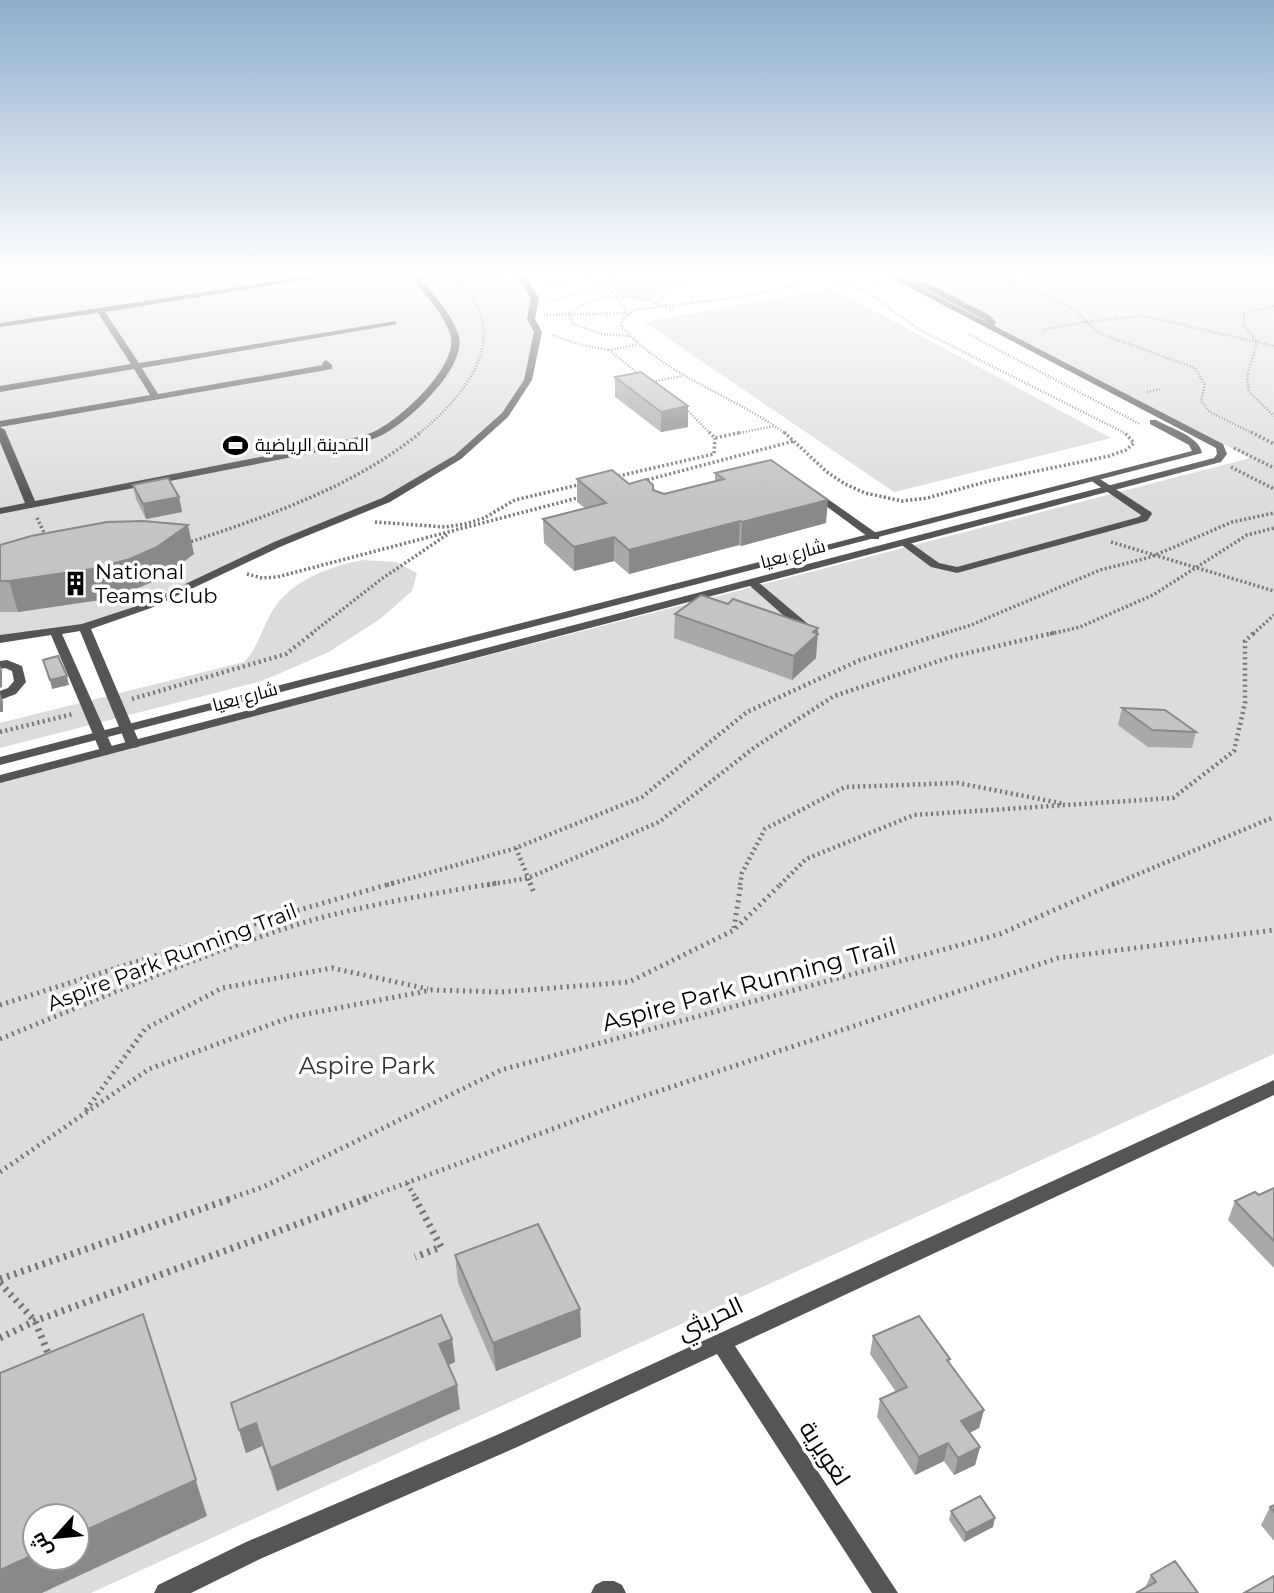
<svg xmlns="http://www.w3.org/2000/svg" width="1274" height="1593" font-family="Montserrat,Cairo,sans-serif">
	<rect width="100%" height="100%" fill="#fff"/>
	<path fill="#dcdcdc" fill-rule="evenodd" d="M0 274H518L535 298 531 319 538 332 528 380 505 415 458 457 336 522 147 606 84 627 0 639Z
		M894 274H1274V1054L91 1593H0V782L1250 458ZM35 1516H77V1558H35Z
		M608 278 672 281 652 300 620 297Z
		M832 288 1111 438 894 492 644 322Z
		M363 560 396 562 417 573 412 591 380 619 329 652 262 681 0 748V723L244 662C260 646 263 622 277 604 297 578 332 566 363 560Z"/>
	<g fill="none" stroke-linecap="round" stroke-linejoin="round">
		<path stroke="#777" stroke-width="2.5" stroke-dasharray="1 2" stroke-linecap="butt" d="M587 274 610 298
			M597 274 627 312
			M856 274 880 287
			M998 274 995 276 998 281 1047 295 1073 309 1099 333 1195 368 1205 385 1201 401 1210 412 1254 434
			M1240 274 1274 280
			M600 277H642L683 282
			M543 287 590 277
			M549 301 600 287
			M655 304 693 274
			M1274 306 1244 313V325L1257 342 1247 377 1249 392 1274 416
			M544 315 627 313
			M1043 330 1084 322 1144 316 1274 346
			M968 334 1140 424
			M552 335 581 345 609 350
			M629 336 601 334 573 324 569 314C597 290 641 294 673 310
			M636 345 609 350 640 375
			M650 382 683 376
			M1147 392 1162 389
			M684 407 711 434
			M418 434C449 410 493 364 482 320 478 303 464 288 453 274
			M734 434 774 426
			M786 434C733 395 665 376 621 326L623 318 635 310 740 297 816 280 851 285 870 294 920 330 1127 434"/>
		<path stroke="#777" stroke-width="3.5" stroke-dasharray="2 2.5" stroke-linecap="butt" d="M709 432 715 438 742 432
			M784 432 827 472 845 484 865 493 902 501 927 498 989 481 1109 456 1126 450 1134 443 1124 432
			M1251 432 1274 444
			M1234 448 1274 468
			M1231 467 1274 489
			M614 477 714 454 715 438
			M643 481 794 441
			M37 518 47 539
			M375 522 445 527 465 524 484 518 515 500 582 484
			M1111 542 1274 591
			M187 543C268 516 354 487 421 432
			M247 574 262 578 277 577 581 497
			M311 634 380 580 448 534
			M942 634 971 625 1100 570 1151 557 1232 522 1274 513
			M1050 634 1080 627 1153 595 1247 535 1274 528
			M1253 634 1274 615"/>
		<path stroke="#777" stroke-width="4.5" stroke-dasharray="2 3.5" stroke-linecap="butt" d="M132 699 286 654 314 632
			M0 732 73 714
			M516 848 531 885
			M387 885 516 848 642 797 747 712 860 660 948 632
			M487 885 528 878 659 822 755 747 834 696 951 657 1057 632
			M740 885 742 873 765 829 845 787 958 783 1065 804
			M780 885 806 859 914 815 1173 798 1234 751 1245 703V641L1255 632
			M1112 885 1274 817"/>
		<path stroke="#777" stroke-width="5" stroke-dasharray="2 4.5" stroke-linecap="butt" d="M530 883 534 893
			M734 928 741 883
			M0 1005 299 910 393 883
			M0 1039C99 999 197 956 299 924 363 905 431 894 497 883
			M86 1110 145 1029 222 988 332 968 428 989
			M0 1172 149 1069 291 1017 432 990 501 992 629 982 734 930 782 883
			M407 1183 416 1199
			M228 1199 263 1187 501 1070 1000 934 1115 883
			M363 1199 620 1104 1058 958 1274 930"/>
		<path stroke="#777" stroke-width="7" stroke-dasharray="2.5 5" stroke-linecap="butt" d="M415 1198 441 1247 415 1257
			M0 1279 233 1198
			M0 1283 35 1321 50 1358
			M0 1338 35 1321 368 1198"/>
		<path fill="#555" fill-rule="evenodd" d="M323 274H342L105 312 139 363 396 321V325H393L142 368 158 394 323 365 322 363 326 360 332 365V369L0 427V421L150 395 134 369 0 392V386L131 364 98 313 0 327V323Z
			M408 274H416C430 291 454 315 459 337 466 368 410 420 386 433 372 441 354 444 339 448L0 514V508L25 503 0 442V427L5 430 35 501 337 442C351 438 367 436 379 429 403 416 456 368 451 337 447 317 421 290 408 274Z
			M515 274H523L539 298 535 319 542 332 532 380 508 417 461 459 390 502 282 546 151 608 91 629 140 744 138 747 133 748 126 744 80 631 62 634 114 751 107 755 100 751 51 635 0 643V635L82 624 143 604 274 542 382 498 455 455 502 413 524 380 534 332 527 319 531 298Z
			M903 280 927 283 989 315 996 322 994 327 987 329 988 323 983 319 922 287 900 284V280Z
			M1097 477 1151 512 1152 514 1147 521 957 573 931 567 899 543 904 540 908 541 939 563 957 567 1139 517 1141 515 1093 482 1092 480Z
			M815 490 879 535V539H871L811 495V491Z
			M753 580 757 581 808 624V630H800L749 585 747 583Z
			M7 660 22 666 26 682 16 694 0 700V691L8 688 14 681 12 671 5 668 0 669V661Z
			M603 1581H614L622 1585 626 1593H591L595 1585Z"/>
		<path fill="#555" fill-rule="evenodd" d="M1274 1080V1095L735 1346 898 1593H872L717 1354 515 1448 260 1559 191 1593H154L158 1585 244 1543 499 1434Z"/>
		<path fill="#555" fill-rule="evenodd" d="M884 274H894L1223 444 1227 454 1221 462 0 783V775L1214 458 1217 454 1216 448Z
			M1150 420H1156C1170 428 1199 436 1202 453L0 765V757L1192 451 1189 445 1150 424Z"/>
	</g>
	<path fill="#a9a9a9" d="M615 377 688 406V427L661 432 615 397Z
		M715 473 826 523 741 546 739 545 629 574 614 561 574 571 544 543 543 519 585 508 577 502V479L629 484 653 490 664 494 715 482Z
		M133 485 179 497 182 512 146 519 136 499Z
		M0 545 194 554 163 577 136 589 100 600 18 612H0Z
		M728 604 818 628 816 658 792 680 674 638 675 614Z
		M1122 708 1196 732 1192 748 1148 747 1118 725Z
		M1274 1188V1268L1228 1220 1235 1201 1259 1195Z
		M455 1255 580 1309 581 1337 496 1371 458 1283Z
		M873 1336 950 1359 949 1363 984 1410 979 1428 969 1433 980 1447 975 1465 954 1475 944 1461 915 1475 877 1417 880 1399 896 1392 870 1354Z
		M452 1339 455 1362 448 1365 460 1409 277 1491 262 1446 246 1453 231 1403Z
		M1274 1505V1541L1261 1525 1270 1507Z
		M951 1511 993 1527 964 1542 949 1520Z
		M1151 1575 1198 1593 1145 1588Z"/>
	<path fill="#898989" d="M688 406V427L661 432V412Z
		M179 497 182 512 146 519 143 504Z
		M828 500 826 523 741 546 742 522Z
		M740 521 739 545 629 574V550Z
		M188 525 194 554 163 577 136 589 100 600 18 612 9 581Z
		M614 537V561L574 571V547Z
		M818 628 816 658 792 680 794 656Z
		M0 665 2 671V687L0 688Z
		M67 676 69 685 52 689 50 680Z
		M0 692 3 702V712H0Z
		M580 1309 581 1337 496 1371 493 1343Z
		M452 1339 455 1362 442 1368 439 1344Z
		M155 1350 207 1516 42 1593H0V1570L35 1554V1558H77V1534Z
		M457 1385 460 1409 277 1491 271 1468Z
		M984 1410 979 1428 957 1439 961 1421Z
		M256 1423 262 1446 246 1453 239 1430Z
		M948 1443 944 1461 915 1475 919 1457Z
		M980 1447 975 1465 954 1475 958 1458Z
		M995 1518 993 1527 964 1542 966 1533Z"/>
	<path fill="#c4c4c4" stroke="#898989" stroke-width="2" d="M641 372 688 406 661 412 615 377Z
		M771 460 828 500 742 522 740 521 629 550 614 537 574 547 543 519 606 503 577 479 612 470 629 484 646 479 653 485V490L664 494 724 479 715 473Z
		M168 478 179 497 143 504 133 485Z
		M143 521 188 525 157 547 130 559 92 569 9 581H0V545L31 536 107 522Z
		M701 595 728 604 733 599 818 628 813 632 818 634 794 656 675 614Z
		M58 656 67 676 50 680 43 660Z
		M1122 708 1165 710 1196 732 1152 730Z
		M1274 1188V1241L1235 1201 1255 1192 1259 1195Z
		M538 1224 580 1309 493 1343 455 1255Z
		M143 1314 196 1480 77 1534V1516H35V1554L0 1570V1373Z
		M441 1315 452 1339 439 1344 457 1385 271 1468 256 1423 239 1430 231 1403Z
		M919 1316 950 1359 947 1360 984 1410 961 1421 980 1447 958 1458 948 1443 919 1457 880 1399 907 1387 873 1336Z
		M980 1496 995 1518 966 1533 951 1511Z
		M1274 1505V1512L1270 1507Z
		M1175 1561 1198 1593H1136L1156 1582 1151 1575Z
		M1274 1576V1593H1244Z"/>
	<linearGradient id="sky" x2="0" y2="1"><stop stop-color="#8cadcc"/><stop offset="0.55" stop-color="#fff"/><stop offset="1" stop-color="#fff" stop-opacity="0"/></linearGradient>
	<rect width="1274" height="497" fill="url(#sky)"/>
	<defs>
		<symbol id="stadium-bare" viewBox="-9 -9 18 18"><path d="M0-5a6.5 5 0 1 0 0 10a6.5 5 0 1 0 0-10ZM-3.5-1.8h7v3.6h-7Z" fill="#000" stroke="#fff" stroke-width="2.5" paint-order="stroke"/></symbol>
		<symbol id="building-bare" viewBox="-9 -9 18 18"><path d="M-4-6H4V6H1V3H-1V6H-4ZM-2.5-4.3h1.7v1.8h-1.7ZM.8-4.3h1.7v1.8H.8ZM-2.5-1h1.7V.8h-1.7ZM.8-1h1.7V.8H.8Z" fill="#000" stroke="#fff" stroke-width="2.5" paint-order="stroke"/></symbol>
	</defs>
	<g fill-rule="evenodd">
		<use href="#stadium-bare" x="218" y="428" width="35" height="35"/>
		<use href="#building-bare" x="58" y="566" width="35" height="35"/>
	</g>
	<g text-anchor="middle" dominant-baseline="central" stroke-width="7" stroke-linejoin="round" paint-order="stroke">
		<g font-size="18" fill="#000" stroke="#fff" text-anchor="start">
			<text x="255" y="445">المدينة الرياضية</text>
		</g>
		<g font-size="18" fill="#000" stroke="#fff">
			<text transform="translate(793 554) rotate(-15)">شارع بعيا</text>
			<text transform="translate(245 697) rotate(-15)">شارع بعيا</text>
		</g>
		<g font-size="21" fill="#000" stroke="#fff" text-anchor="start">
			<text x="95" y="571">National<tspan x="95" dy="24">Teams Club</tspan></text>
		</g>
		<g font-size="21" fill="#000" stroke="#fff">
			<text transform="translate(172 957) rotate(-21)">Aspire Park Running Trail</text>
		</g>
		<g font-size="24" fill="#000" stroke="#fff">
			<text transform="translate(749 984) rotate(-15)">Aspire Park Running Trail</text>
			<text transform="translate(710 1318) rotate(-25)">الحريثي</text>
			<text transform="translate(825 1453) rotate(57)">لغويرية</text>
		</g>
		<g font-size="24" fill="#333" stroke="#fff">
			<text x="367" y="1065">Aspire Park</text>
		</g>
	</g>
	<g transform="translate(56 1537) rotate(243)"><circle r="33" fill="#ffffff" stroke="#999999" stroke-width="2"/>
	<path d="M0-5L12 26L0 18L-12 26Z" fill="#000000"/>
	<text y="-10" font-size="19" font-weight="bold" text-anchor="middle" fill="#000000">ش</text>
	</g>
</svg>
